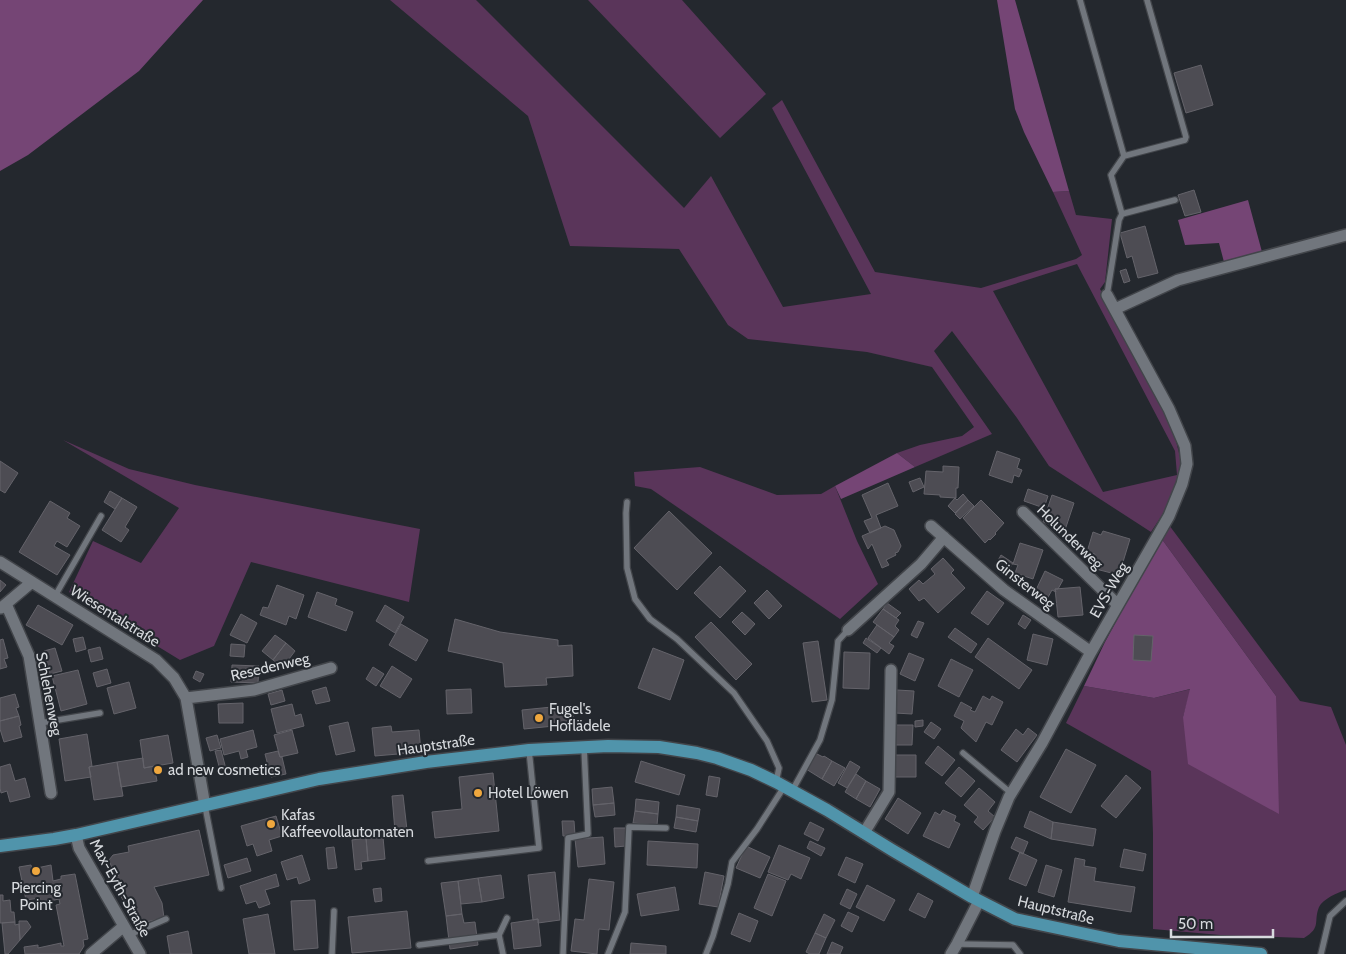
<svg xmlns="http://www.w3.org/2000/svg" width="1346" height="954" font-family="Cabin,sans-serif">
	<rect width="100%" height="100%" fill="#24282e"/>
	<path fill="#5a355a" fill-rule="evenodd" d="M390 0H476L684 208 711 176 783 307 871 294 772 108 782 100 875 272 981 288 1076 259 1082 255 1053 192 1069 191 1076 215 1112 219 1105 282 1100 289 1171 421 1181 461 1179 478 1170 503 1151 532 1049 466 1017 418 952 331 934 351 992 434 915 467 897 453 920 445 962 436 974 427 932 367 867 352 748 339 728 325 679 249 570 246 528 116ZM1077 264 1175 451 1177 475 1103 492 993 291Z
		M588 0H682L766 94 720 138Z
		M63 440 129 469 195 485 420 529 409 602 251 562 214 646 180 660 69 592 93 541 141 563 179 508Z
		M700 467 777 495 821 494 835 486 857 541 878 584 840 619 651 489 635 486 634 472Z
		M1169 525 1300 701 1331 707 1346 745V890C1338 892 1323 899 1319 907 1313 922 1322 927 1304 938L1220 935 1153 929V834L1151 771 1066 723 1084 686 1154 698 1191 689 1183 717 1276 696 1161 538Z"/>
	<path fill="#754575" d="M0 0H203L139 71 28 155 0 171Z
		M997 0H1015L1069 191 1053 192 1024 132 1015 109Z
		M1248 200 1262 252 1224 262 1219 243 1185 245 1178 220Z
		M897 453 915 467 841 499 835 486Z
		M1161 538 1276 696 1279 814 1188 764 1183 717 1190 689 1154 698 1084 686 1105 642Z"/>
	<path fill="#4d4c53" stroke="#64636a" d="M1201 65 1213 105 1186 113 1174 73Z
		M1194 190 1201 212 1185 216 1178 195Z
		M1145 226 1158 273 1138 278 1132 256 1127 258 1120 233Z
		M1126 269 1130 281 1124 283 1120 271Z
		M997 451 1020 459 1017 468 1022 470 1019 477 1014 475 1012 483 989 475Z
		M0 461 18 473 5 493 0 490Z
		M943 466 959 467 958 488H956V498L940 497V495L924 494 926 471 943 472Z
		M920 478 924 487 913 492 909 482Z
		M888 483 898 506 876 515 881 528 870 533 864 521 872 518 862 495Z
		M1028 489 1048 496 1044 508 1024 501Z
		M110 491 122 498 115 509 104 502Z
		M963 494 968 500 955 513 948 506 955 498 957 500Z
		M1052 495 1074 503 1065 530 1043 522Z
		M122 498 137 507 125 527 129 530 121 542 102 530Z
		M968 500 974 506 960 519 955 514Z
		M981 500 1004 523 995 533 996 534 990 540 989 539 985 543 963 518Z
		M50 501 70 513 67 518 80 526 67 547 57 541 54 546 70 555 57 575 19 552Z
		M669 511 712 553 677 590 634 548Z
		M885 526 894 530 901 546 898 552 895 553 896 555 886 560 889 565 882 568 872 544 868 549 862 536Z
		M1103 531 1130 539 1119 575 1092 568 1095 554 1087 552 1093 532 1101 535Z
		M1020 543 1043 550 1033 579 1015 573 1018 565 1013 564Z
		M1001 555 1013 563 1007 573 995 566Z
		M943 558 954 570 951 573 965 588 938 613 924 598 919 601 909 589 919 580 923 584 935 574 931 569Z
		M720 566 746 591 720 618 694 593Z
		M1045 571 1063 580 1058 589H1055L1056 592 1052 590 1047 599 1035 592Z
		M0 580 6 585 0 592Z
		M277 585 304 595 296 619 289 616 286 625 260 615 263 607 268 608Z
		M1080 587 1083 615 1058 617 1055 589Z
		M767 590 782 606 769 619 754 603Z
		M987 591 1004 603 988 625 971 613Z
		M317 592 337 599 335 605 353 612 346 631 308 617Z
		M887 603 901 613 896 618 883 609Z
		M38 605 73 625 62 645 26 625Z
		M385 605 404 617 395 633 376 621Z
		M883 609 899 620 895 626 899 630 894 637 873 622Z
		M742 612 755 624 745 635 732 622Z
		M241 614 257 623 247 643 230 635Z
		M1023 615 1031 620 1025 629 1018 624Z
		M455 619 500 632 558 640V646L572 645 573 676 546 678 547 685 505 687 503 663 448 651Z
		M918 621 924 623 917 638 911 635Z
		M711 622 752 664 736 680 695 637Z
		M401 624 428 640 416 661 389 645Z
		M877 625 894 637 889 643 894 646 889 654 868 638Z
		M955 628 977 644 971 653 948 637Z
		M1033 634 1053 639 1047 665 1027 660Z
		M275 635 286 643 273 660 262 651Z
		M1134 635 1153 636 1151 661 1133 660Z
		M83 637 86 649 76 652 73 639Z
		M866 638 881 648 877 653 863 643Z
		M988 638 1032 670 1019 689 975 657Z
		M3 639 8 658 4 659 7 667 0 669V640Z
		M818 641 827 700 812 702 803 643Z
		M286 643 295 651 283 667 273 660Z
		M231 644 245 645 244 657 230 656Z
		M100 647 103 659 91 662 88 650Z
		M55 648 62 671 50 674 44 651Z
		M653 648 684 660 670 700 638 688Z
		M844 652 870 653 869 689 843 688Z
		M909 653 924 659 915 681 900 674Z
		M951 659 973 670 959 697 938 686Z
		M232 665 259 666 258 683 231 682Z
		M392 666 412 679 400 698 380 686Z
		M373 667 384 674 376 686 366 679Z
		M107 669 111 683 97 687 93 673Z
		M78 670 87 704 61 711 52 676Z
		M196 671 204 674 200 682 193 678Z
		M129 682 136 708 114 714 107 688Z
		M326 687 330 701 316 704 312 691Z
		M471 689 472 713 447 714 446 690Z
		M282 690 285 701 271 705 268 694Z
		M897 690 914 691 912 714 895 713Z
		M15 694 19 707 16 708 19 716 0 721V698Z
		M983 696 990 700 992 696 1003 702 992 725 986 722 976 742 961 728 964 721 954 716 961 702 972 708 970 710 975 712Z
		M243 703V723H219L218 704Z
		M292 704 295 716 301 714 304 726 277 733 271 709Z
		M572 705 574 724 524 729 522 710Z
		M19 716 21 725 19 726 22 737 4 742 0 729V721Z
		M923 720V726L915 727V721Z
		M348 722 355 751 336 755 329 726Z
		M931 722 941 729 934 739 924 732Z
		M893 725H913L912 745H892Z
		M391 726 392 732 419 730 421 752 375 756 372 728Z
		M1028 728 1037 735 1017 762 1001 750 1016 729 1023 735Z
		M253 730 257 747 246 750 248 757 241 759 239 751 224 755 220 739Z
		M292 730 298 753 280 757 274 735Z
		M87 734 92 766 89 767 91 777 65 781 59 739Z
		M168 735 173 763 144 768 140 740Z
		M217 735 221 748 210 751 206 738Z
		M938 746 955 760 942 776 925 763Z
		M1066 749 1096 765 1071 813 1040 797Z
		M221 750 226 769 220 770 215 751Z
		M278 751 280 757H282L286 774 271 777 265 754Z
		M815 753 823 757 824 756 832 761 822 779 806 769Z
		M894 755H916V777H894Z
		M143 758 144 768 154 766 157 781 121 787 117 762Z
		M641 761 685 775 679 795 635 782Z
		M832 761 845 768 834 786 822 779Z
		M850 761 860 767 847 788 838 783Z
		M117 762 123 796 94 800 89 767Z
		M10 764 15 781 25 778 30 797 10 802 7 791 1 793 0 788V767Z
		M959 767 975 781 961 797 945 783Z
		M493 773 499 831 435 838 432 812 462 809 459 777Z
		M856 774 866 781 856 799 845 792Z
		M1126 775 1141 788 1116 818 1101 806Z
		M709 776 720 778 717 797 706 795Z
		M866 781 880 789 870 807 856 799Z
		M612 787 614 803 593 805 592 789Z
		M979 788 995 802 988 811 995 817 983 830 974 822 978 817 964 805Z
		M403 795 407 830 395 831 392 796Z
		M898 798 921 813 908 834 885 819Z
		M636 799 659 802 658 814 635 811Z
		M614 803 615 815 595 817 593 805Z
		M677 805 700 809 698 821 676 817Z
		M943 810 956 816 954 821 960 824 949 848 923 836 935 812 940 815Z
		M635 811 658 814 657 825 633 823Z
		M1030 811 1053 822 1051 839 1024 827Z
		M276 816 282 836 269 840 272 851 257 856 253 844 247 846 241 826Z
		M676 817 698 821 696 832 674 828Z
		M562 821H574L575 835 563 836Z
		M810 822 824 829 818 841 804 834Z
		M1053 822 1096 829 1093 846 1051 839Z
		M614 828H626V846L615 847Z
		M199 830 209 875 154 887 162 903 164 918 137 924 112 881 119 875 112 868 109 860 113 855 129 852 128 846Z
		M383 837 385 859 368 861 366 838Z
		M603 837 605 864 578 867 575 839Z
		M1016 837 1028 842 1023 854 1011 848Z
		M366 838 368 861 361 862 362 869 355 870 352 840Z
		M648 841 698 844 697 868 647 865Z
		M810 841 825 848 821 856 807 848Z
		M779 845 810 858 801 879 791 874 788 880 768 872Z
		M746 846 770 857 760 878 736 868Z
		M334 847 337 868 328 869 326 848Z
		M1124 849 1146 854 1143 871 1120 867Z
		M1020 852 1037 860 1026 886 1009 879Z
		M302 855 310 880 299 884 297 877 287 880 281 862Z
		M846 857 863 864 855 883 838 875Z
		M247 858 251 871 228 878 224 865Z
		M1075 858 1085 860 1084 866 1096 868 1094 881 1135 887 1131 912 1068 902Z
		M31 865 32 869 51 865 53 881 61 879V876L75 874 88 939 83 940 84 946 79 954H25L24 947 38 945V948L61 943V946H64L56 905 60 904 59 899 41 903 40 898 26 900 19 867Z
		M1046 865 1062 870 1054 897 1038 892Z
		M555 872 560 920 538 923V919L533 920 528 875Z
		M705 872 724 876 718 907 699 904Z
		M276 874 279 886 265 890 270 904 259 908 256 901 246 904 240 886Z
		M768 874 786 881 772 916 754 908Z
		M501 875 504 898 482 902 478 878Z
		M478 878 482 902 461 904 458 881Z
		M589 879 614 882 609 930 599 929 597 954 571 951 575 919 584 920Z
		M458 881 462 914 446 916 441 883Z
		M867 885 895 900 884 921 856 907Z
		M675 887 679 910 641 916 637 894Z
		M381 888 382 901 375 902 373 889Z
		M847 889 857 894 850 909 840 904Z
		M918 893 933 901 925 918 909 910Z
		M0 895H3V901L10 900 11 912H14L15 922 0 923Z
		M315 900 318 948 294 950 291 901Z
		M407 911 411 948 352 953 348 917Z
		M848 912 859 917 852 932 841 926Z
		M739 913 758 921 750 942 731 934Z
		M268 914 275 954H249L243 919Z
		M462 914 464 923 475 922 478 945 450 949 446 916Z
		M824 914 835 920 826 938 815 933Z
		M538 919 541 946 514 949 511 923Z
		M19 921H27L31 927 20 940Z
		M15 922V925L19 924 20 940 8 954H5L2 923Z
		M188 931 192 954H170L167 936Z
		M815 933 826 938 819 954H810L806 952Z
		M832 942 843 947 840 954H827Z
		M631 943 666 946V954H630Z"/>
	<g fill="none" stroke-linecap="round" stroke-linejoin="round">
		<defs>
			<path id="service" d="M1080 0 1124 156 1111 175 1122 214
				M1124 156 1185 140 1186 137 1147 0
				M1107 295 1119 220 1122 214 1175 200
				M627 502 626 513 627 568 635 599 650 619 677 639 734 693 767 741 779 768 776 782
				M55 596 101 516
				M40 723 100 713
				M963 753 1011 793
				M792 791 820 740 832 700 838 641 848 630
				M205 806 221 888
				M428 861 539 848 529 750
				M129 935 166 919
				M499 935 507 918
				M957 944 1013 945 1020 954
				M419 945 499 935 503 954
				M332 954 334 911
				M563 954 568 838 588 834 584 747
				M608 954 625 912 629 827 666 828
				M706 954 713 936 728 884 732 862 757 829 784 787
				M1321 954 1330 916 1346 901"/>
			<path id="minor" d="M1115 309 1178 280 1346 235
				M1023 512 1118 605
				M931 526 1004 590 1091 652
				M0 562 156 660 174 678 186 698 205 806
				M6 604 29 656 51 793
				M1 608 32 582
				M848 630 921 564 944 537
				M186 698 254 690 331 668
				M864 833 889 792 891 670
				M76 835 79 848 140 954
				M972 897 995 831 1009 797 1042 743 1091 652 1169 516 1182 484 1187 464 1185 446 1169 409 1107 295
				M91 954 124 926
				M951 954 957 944 979 901"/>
			<path id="primary" d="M0 846 54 839 76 835 319 779 426 762 529 750 608 746 659 747 697 753 717 758 751 770 776 782 827 810 892 850 972 897 1015 919 1119 941 1261 954"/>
		</defs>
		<use href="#service" stroke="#42454a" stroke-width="8"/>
		<use href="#minor" stroke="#42454a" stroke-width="14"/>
		<use href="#primary" stroke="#42454a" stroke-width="15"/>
		<use href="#service" stroke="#71767d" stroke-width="5.5"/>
		<use href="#minor" stroke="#71767d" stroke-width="11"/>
		<use href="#primary" stroke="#5094ab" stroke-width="12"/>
	</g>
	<g fill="#efa73e" stroke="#24282e" stroke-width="2">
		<circle cx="539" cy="718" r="5"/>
		<circle cx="158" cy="770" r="5"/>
		<circle cx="478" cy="793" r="5"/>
		<circle cx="271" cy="824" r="5"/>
		<circle cx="36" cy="871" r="5"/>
	</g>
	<g text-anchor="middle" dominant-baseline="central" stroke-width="4" stroke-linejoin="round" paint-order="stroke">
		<g font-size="15" fill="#d7dade" stroke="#24282e">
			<text transform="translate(1070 537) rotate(44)">Holunderweg</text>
			<text transform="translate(1025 584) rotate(38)">Ginsterweg</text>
			<text transform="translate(1109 590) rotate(-60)">EVS-Weg</text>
			<text transform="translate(115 616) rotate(32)">Wiesentalstraße</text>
			<text transform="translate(270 667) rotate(-13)">Resedenweg</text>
			<text transform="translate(49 694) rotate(79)">Schlehenweg</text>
			<text transform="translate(436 745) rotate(-8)">Hauptstraße</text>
			<text transform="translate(120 888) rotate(61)">Max-Eyth-Straße</text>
			<text transform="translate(1056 910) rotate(14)">Hauptstraße</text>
		</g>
		<g font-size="15" fill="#d7dade" stroke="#24282e" text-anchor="start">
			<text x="549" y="709">Fugel's<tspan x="549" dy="17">Hoflädele</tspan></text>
			<text x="168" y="770">ad new cosmetics</text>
			<text x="488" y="793">Hotel Löwen</text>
			<text x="281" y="815">Kafas<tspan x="281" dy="17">Kaffeevollautomaten</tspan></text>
			<text x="36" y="888" text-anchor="middle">Piercing<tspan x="36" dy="17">Point</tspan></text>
		</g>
	</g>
	<path d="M1171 929v8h102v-8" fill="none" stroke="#d7dade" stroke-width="2.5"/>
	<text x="1178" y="929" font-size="15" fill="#d7dade" stroke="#24282e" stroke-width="4" paint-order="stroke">50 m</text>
</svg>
